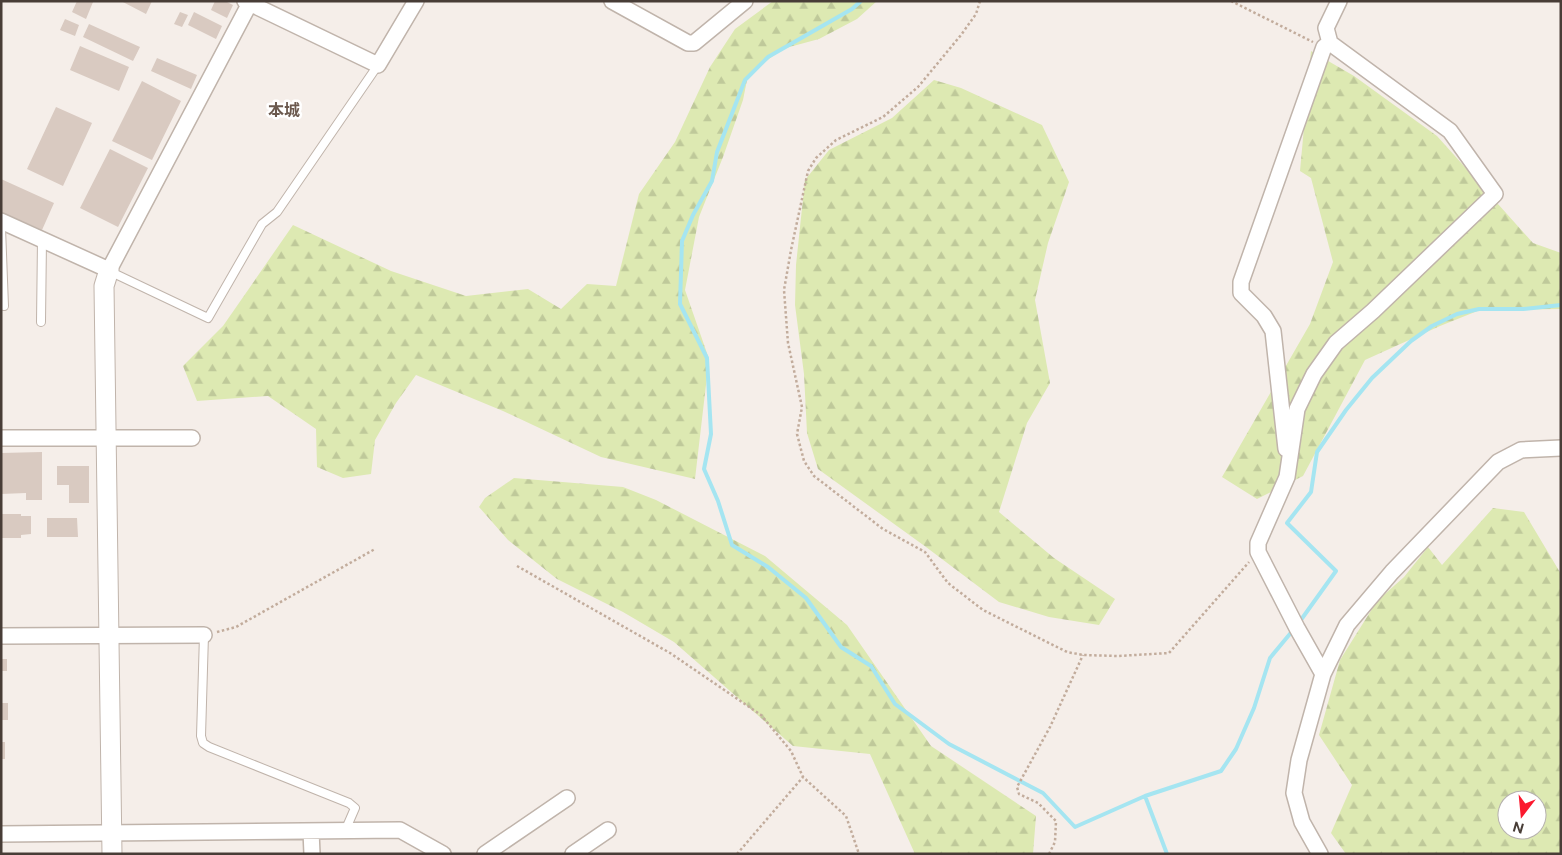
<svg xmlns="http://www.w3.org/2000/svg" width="1562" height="855" font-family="'Public Sans','Noto Sans JP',sans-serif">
	<defs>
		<pattern id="forest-firs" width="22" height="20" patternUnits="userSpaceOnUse" patternTransform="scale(1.25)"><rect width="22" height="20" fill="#dde9b2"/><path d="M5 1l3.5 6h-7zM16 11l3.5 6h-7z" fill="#bfc99a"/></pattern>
	</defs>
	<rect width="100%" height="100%" fill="#f5eee9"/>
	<path fill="url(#forest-firs)" fill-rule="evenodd" d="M773 1H877L857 19 819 39 782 49 748 75 743 100 723 157 699 217 685 290 709 359 695 479 601 457 503 411 416 375 396 403 375 440 371 474 343 478 317 467 316 429 268 396 197 401 183 366 223 326 293 225 391 271 466 296 528 289 561 309 587 284 616 286 639 194 675 142 710 67 735 29Z
		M1311 51 1354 76 1437 136 1533 243 1561 253V309L1480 310 1440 326 1365 360 1303 476 1257 499 1222 477 1310 324 1333 262 1311 178 1300 171Z
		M934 80 961 88 1042 125 1069 182 1048 243 1035 300 1050 383 1027 423 999 512 1054 558 1115 599 1099 625 1049 617 999 602 926 547 818 469 807 433 804 374 795 305 796 265 805 180 829 150 892 118Z
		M514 478 623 487 656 500 765 556 847 625 931 746 1036 816 1033 854H915L870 754 793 746 674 642 623 612 557 579 508 540 479 507 485 498Z
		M1493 508 1524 512 1561 574V854H1346L1331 833 1352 785 1319 735 1340 660 1377 601 1404 577 1428 547 1442 565ZM1507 800H1537V830H1507Z"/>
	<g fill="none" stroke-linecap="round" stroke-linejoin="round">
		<path stroke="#a5e5f1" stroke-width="4" d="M861 1 852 9 768 57 745 80 717 152 712 181 693 215 682 241 680 304 707 358 711 434 704 469 718 501 732 545 768 567 806 598 841 647 871 666 895 704 949 744 1043 793 1075 827 1145 796 1221 771 1236 749 1254 708 1270 658 1294 629
			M1298 624 1336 571 1287 523 1311 492 1317 452 1346 410 1372 378 1411 341 1432 326 1457 314 1479 309H1523L1561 305
			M1145 796 1167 854"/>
	</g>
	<path fill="#d9cac1" d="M77 1 93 2 86 19 72 12Z
		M121 1H152L146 14Z
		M215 1H225L233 5 227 18 211 10Z
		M180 12 188 15 182 27 174 24Z
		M194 12 222 26 216 39 188 25Z
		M65 19 79 25 75 36 60 30Z
		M89 24 140 47 133 61 83 37Z
		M80 46 129 67 119 91 70 70Z
		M157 58 197 75 191 89 151 71Z
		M142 81 181 101 152 160 112 141Z
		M56 107 92 123 63 186 27 169Z
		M110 149 148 168 118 227 80 208Z
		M1 179 54 203 42 230 1 212Z
		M42 452V500H26V493L1 494V453Z
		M57 466H89V503H69V485H57Z
		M1 514H21V516H31V534L21 535V538H1Z
		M47 518H77L78 537H47Z
		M1 659H7V671H1Z
		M1 703H8V720H1Z
		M1 742H5V759H1Z"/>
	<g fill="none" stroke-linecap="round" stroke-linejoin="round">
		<defs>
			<path id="service" d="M1 228 4 306
				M109 271 208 318 262 224 277 212 378 65
				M41 322 42 240
				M204 635 201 736 203 743 209 747 349 803 355 808 345 831"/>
			<path id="minor" d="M245 1 378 65 416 1
				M612 1 688 43H694L745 1
				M1 221 109 270 251 1
				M1 438H192
				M1286 449 1273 331 1264 316 1241 293V282L1324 47 1330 43
				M1 636 204 635
				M1323 674 1297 628 1258 552V543L1287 477 1297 409 1314 374 1336 343 1373 311 1495 194 1450 131 1330 43 1326 28 1339 1
				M311 831 312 854
				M1 834 400 830 443 854
				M485 854 567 798
				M573 854 608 830
				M1320 854 1302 822 1294 793 1299 760 1323 674 1347 625 1392 572 1498 462 1521 450 1561 448"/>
			<path id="tertiary" d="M109 270 104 286 112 854"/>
		</defs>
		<use href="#service" stroke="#c0b4ab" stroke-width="10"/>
		<use href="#minor" stroke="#c0b4ab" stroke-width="18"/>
		<use href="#tertiary" stroke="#c0b4ab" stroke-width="21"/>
		<path stroke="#c2ac9c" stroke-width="2.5" stroke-dasharray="2.5 2.5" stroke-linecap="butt" d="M980 1 976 14 961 35 918 87 883 117 836 140 816 158 808 171 791 250 784 290 788 343 802 407 797 434 804 461 814 476 883 529 925 552 948 583 983 610 1067 652 1083 655 1118 656 1169 653 1249 562
			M1231 1 1313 42
			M517 566 670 653 761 715 791 751 803 777 846 816 859 854
			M217 632 236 627 375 549
			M737 854 803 777
			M1049 854 1055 842 1056 821 1038 803 1019 794 1017 787 1050 727 1083 655"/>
		<use href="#service" stroke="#fff" stroke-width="8"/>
		<use href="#minor" stroke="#fff" stroke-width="15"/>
		<use href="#tertiary" stroke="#fff" stroke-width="19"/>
	</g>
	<g text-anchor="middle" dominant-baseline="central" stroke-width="5" stroke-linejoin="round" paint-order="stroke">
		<g font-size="16" font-weight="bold" fill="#6b594e" stroke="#fff">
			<text x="284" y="110">本城</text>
		</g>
	</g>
	<rect width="1562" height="855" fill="none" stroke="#483d37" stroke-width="5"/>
	<g transform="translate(1522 815) rotate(196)"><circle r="24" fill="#ffffff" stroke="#b6b1af"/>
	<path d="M0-4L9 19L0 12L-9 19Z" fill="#fb192e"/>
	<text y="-8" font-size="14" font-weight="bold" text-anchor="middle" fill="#483d37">N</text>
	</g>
</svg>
